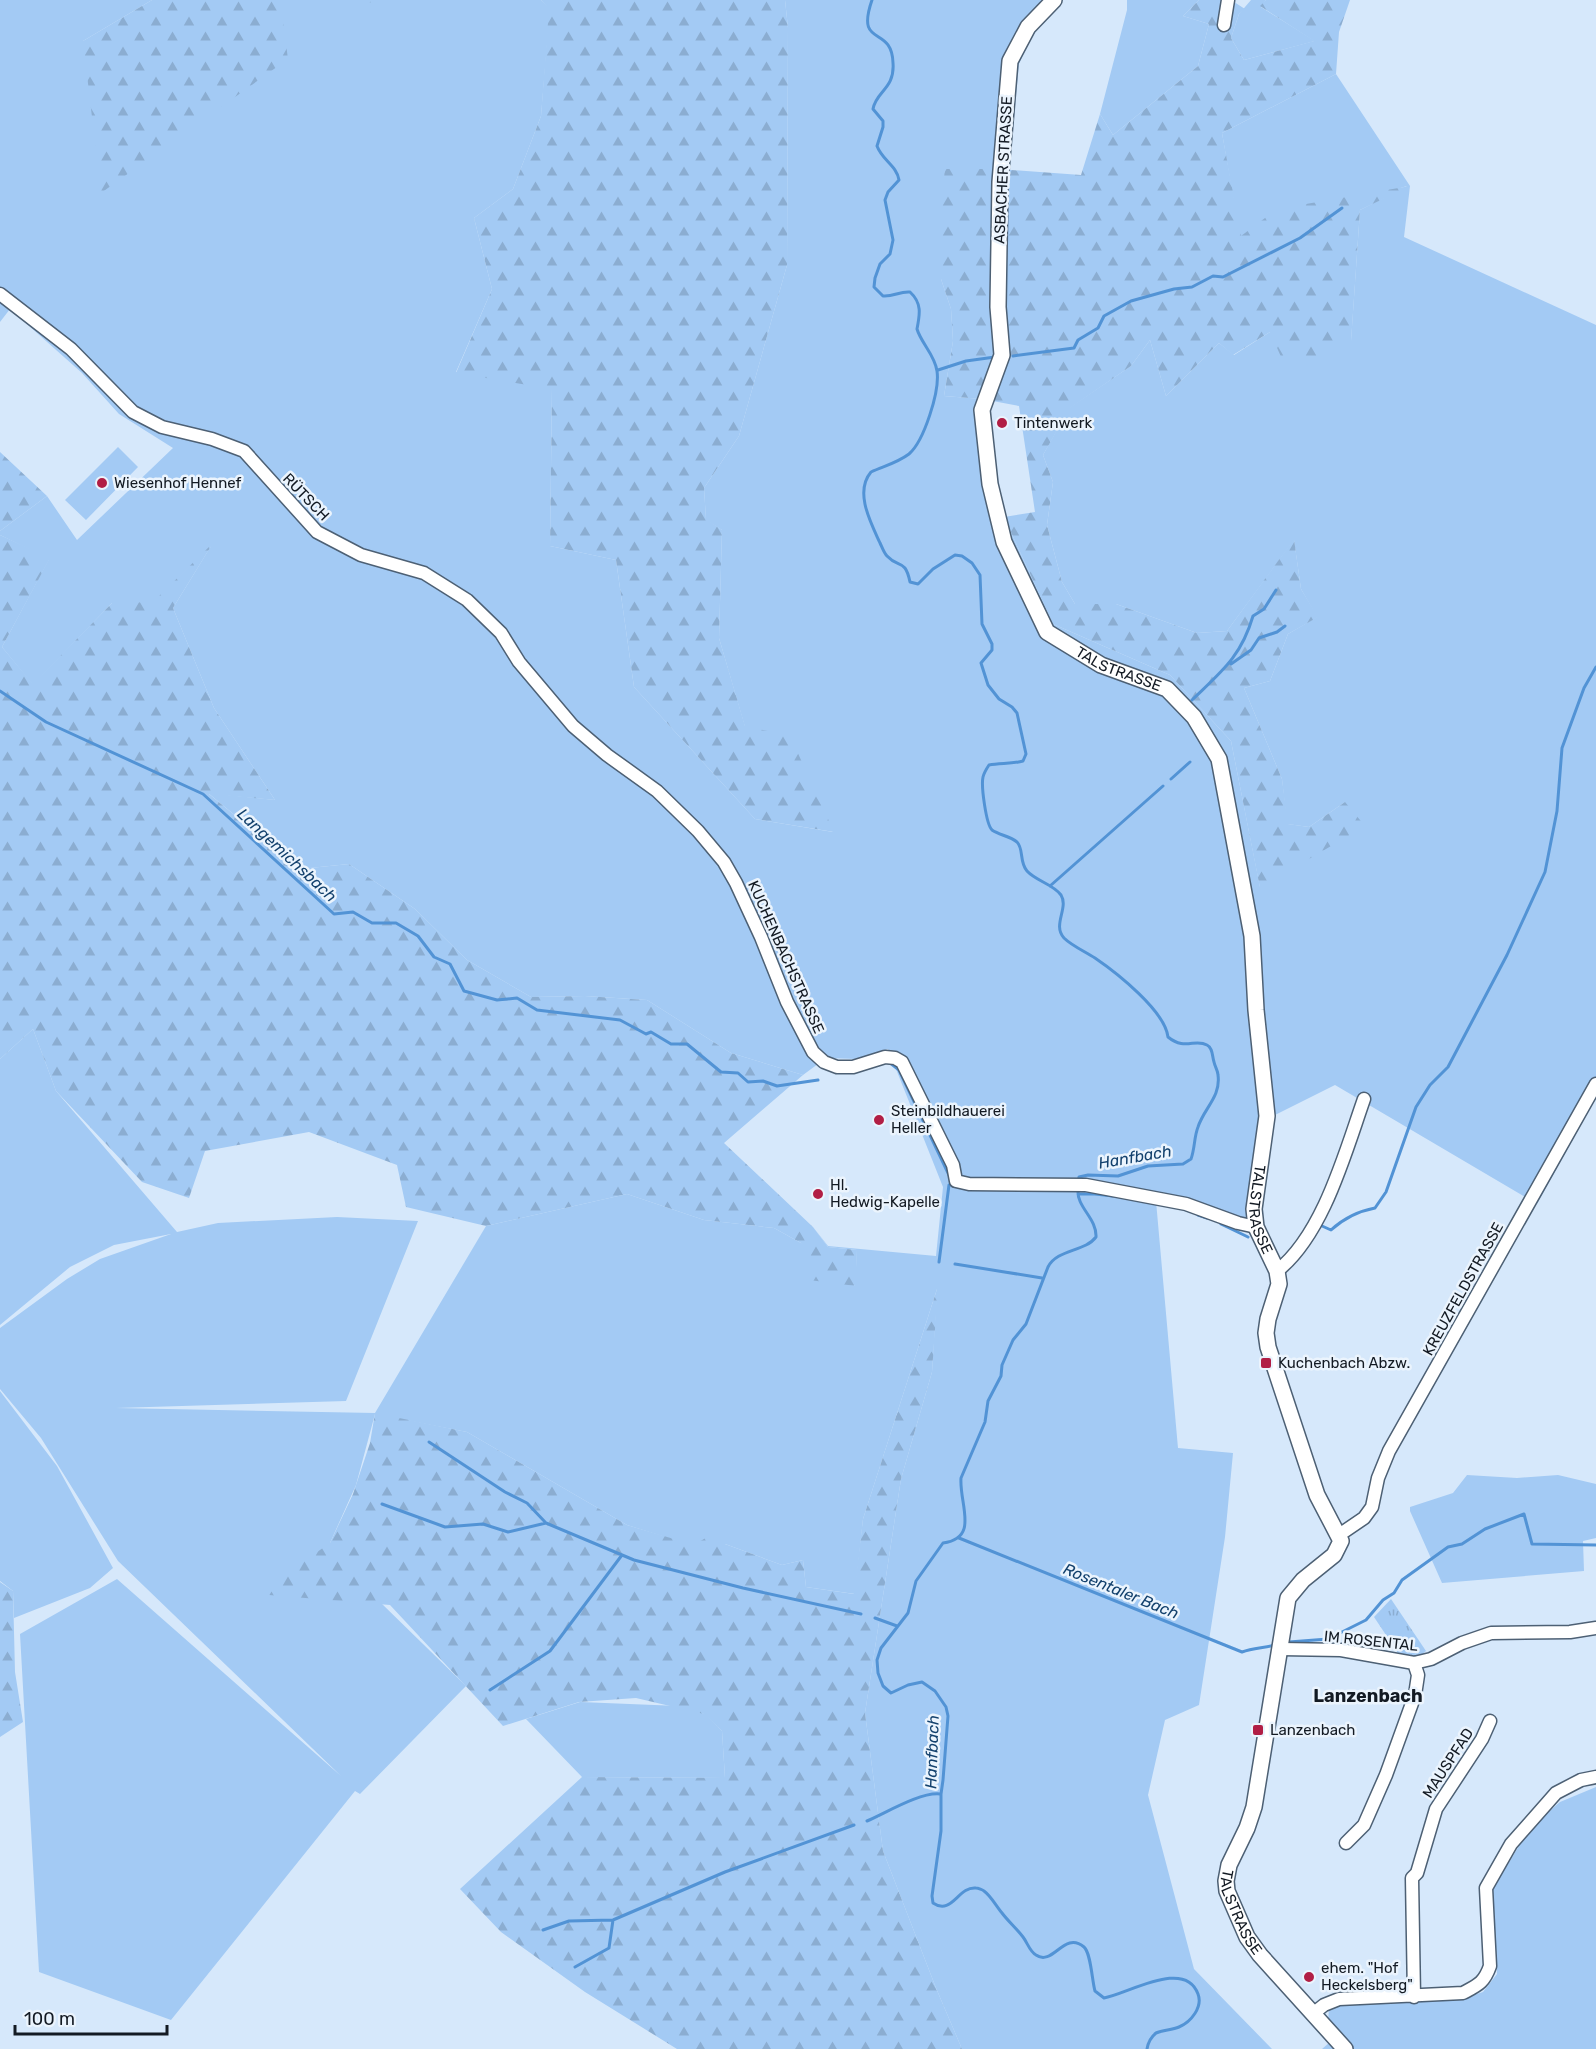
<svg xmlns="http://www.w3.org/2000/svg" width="1596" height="2049" font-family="Rubik,sans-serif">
	<defs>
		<pattern id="forest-firs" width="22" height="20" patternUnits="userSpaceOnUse" patternTransform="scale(1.5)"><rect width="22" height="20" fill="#a3caf4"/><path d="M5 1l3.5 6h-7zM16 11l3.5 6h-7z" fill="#8badd1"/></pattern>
		<pattern id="park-tufts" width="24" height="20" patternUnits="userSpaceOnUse" patternTransform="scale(1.5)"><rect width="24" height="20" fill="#a3caf4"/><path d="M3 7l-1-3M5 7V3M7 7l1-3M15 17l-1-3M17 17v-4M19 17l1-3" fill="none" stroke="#8badd1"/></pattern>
	</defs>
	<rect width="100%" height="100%" fill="#d6e8fb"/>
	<path fill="#a3caf4" d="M0 0H152L83 41 279 0H541L550 8 541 116 513 189 474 218 492 289 456 372 552 388 550 546 616 560 634 687 755 819 833 832 745 727 719 638 722 530 706 520 704 488 739 436 787 265 788 28 785 0H1062L1034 29 1019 64 1009 170H945L941 279 951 309 953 341 944 396 982 399 986 411 995 481 1004 517 1053 624 1170 675 1231 741 1260 887 1345 802 1309 827 1287 824 1282 779 1244 688 1270 681 1288 634 1317 617 1301 589 1294 540 1227 631 1197 633 1116 604H1075L1062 582 1047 525 1053 482 1043 455 1069 408 1131 366 1150 340 1166 396 1219 343 1234 355 1270 332 1351 341 1360 210 1407 186 1240 237 1222 133 1336 74 1410 186 1404 237 1596 325V1097L1537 1204 1335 1085 1271 1117 1260 1223 1156 1201 1178 1448 1233 1453 1225 1537 1199 1705 1165 1720 1148 1795 1194 1969 1272 2049H962L936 1988 883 1851 865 1713 901 1479 932 1372 937 1289 863 1519 855 1594 806 1587 803 1560 782 1565 725 1544 694 1546 627 1525 467 1432 375 1414 356 1485 330 1543 379 1601 466 1686 360 1794 355 1791 171 2020 39 1972 20 1634 117 1579 341 1776 118 1561 41 1438 0 1389V1328L67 1279 100 1259 171 1234 114 1245 70 1267 0 1325V1059L33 1029 56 1091 177 1232 218 1223 337 1217 418 1221 346 1401 116 1408 375 1413 486 1226 627 1194 704 1220 774 1228 801 1243 855 1286 857 1250 828 1247 813 1227 828 1246 936 1256 943 1187 888 1049 857 1059 826 1058 803 1075 731 1053 647 1000 585 996 531 997 467 960 415 909 349 864 300 869 208 793 275 800 214 708 173 608 211 546 153 603H112L33 685 2 647 49 559 0 535V531L47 496 77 540 173 448 119 414 82 373 10 309 0 322Z
		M1127 0H1199L1183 16 1209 24 1198 66 1113 135 1100 114 1127 10Z
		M1251 0H1266L1261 7 1315 41 1244 60 1231 38 1239 14Z
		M118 447 138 467 86 520 65 500Z
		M0 1391 57 1466 113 1568 90 1588 14 1618 13 1591 0 1581Z
		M1467 1475 1517 1478 1558 1475 1596 1484V1538L1583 1541 1584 1571 1442 1583 1410 1511V1507L1453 1493Z
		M580 1702 679 1706 705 1714 722 1731 725 1778 582 1777 526 1719Z
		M1596 1787V2049H1322L1330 2042 1328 2020 1329 2010 1339 2005 1458 2000 1483 1992 1497 1974 1492 1890 1530 1828 1560 1802Z"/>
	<path fill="url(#forest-firs)" d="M152 0H280L288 59 101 193 83 41Z
		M343 0H375L348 14Z
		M541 0H785L788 28 787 265 739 436 704 488 706 519 722 530 719 638 745 726 790 736 834 832 755 819 634 687 616 560 550 546 552 389 456 373 492 289 474 218 513 189 541 116 549 8Z
		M1199 0H1231L1245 9 1239 14 1231 38 1244 60 1314 41 1260 6 1266 0H1350L1339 32 1336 74 1222 133 1241 236 1277 209 1410 186 1360 210 1351 342 1319 356 1282 359 1270 332 1233 355 1219 343 1166 396 1150 340 1131 366 1070 408 1043 455 1053 482 1047 525 1062 582 1075 604H1116L1197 633 1227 631 1294 539 1301 589 1318 617 1288 634 1270 681 1244 688 1282 779 1288 824 1309 827 1345 802 1365 826 1260 888 1231 741 1170 675 1053 624 1004 517 1035 512 1019 406 982 399 944 396 953 341 951 309 941 279 937 234 945 169H997L1081 175 1100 114 1113 135 1198 66 1209 24 1183 16Z
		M0 452 47 496 0 531Z
		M0 535 50 558 2 647 33 684 112 603 153 602 213 543 173 608 214 708 275 800 209 794 300 869 349 864 415 909 467 960 531 997 585 996 647 1000 731 1053 803 1075 724 1143 813 1227 828 1247 857 1250 856 1286 809 1280 801 1243 774 1228 704 1220 627 1194 486 1226 406 1207 397 1165 309 1132 205 1151 189 1198 142 1182 56 1091 33 1029 0 1059Z
		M938 1286 932 1372 901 1479 865 1713 883 1851 936 1988 962 2049H677L585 1992 501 1932 460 1889 582 1777 725 1778 722 1731 704 1714 636 1698 579 1702 503 1726 390 1605 257 1594 330 1543 353 1494 370 1443 375 1413 467 1432 627 1525 694 1545 717 1531 725 1544 782 1565 803 1560 806 1587 854 1594 863 1519Z
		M0 1582 13 1591 15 1672 23 1722 0 1737Z"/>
	<path fill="url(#park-tufts)" d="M1391 1599 1426 1651 1419 1657 1400 1656 1374 1617Z"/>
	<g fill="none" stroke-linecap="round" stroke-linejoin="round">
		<path stroke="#5293d5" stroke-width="3" d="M872 0C855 49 892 24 893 63 895 89 876 91 873 109L883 121V127L877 146C882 160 897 166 899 180L888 192 885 200 893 240 890 254 880 264 875 278 874 287 883 296C893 297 900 291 910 292 922 303 920 314 917 329 921 343 935 355 937 371 940 391 924 441 909 454 897 463 884 466 871 472 854 492 871 523 880 543 882 547 884 553 887 556 899 569 905 558 910 582L918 584 933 569 955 555 962 556 972 563 980 575 982 624 992 644V650L981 663 988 685 999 699 1012 707 1017 713 1026 754 1023 761C1013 764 1000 763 989 765 987 768 984 773 983 777 981 786 986 824 992 830 999 835 1010 836 1017 842 1024 849 1019 862 1027 871 1036 881 1053 884 1061 895 1069 908 1052 925 1064 938 1072 946 1086 952 1095 958 1117 973 1165 1011 1168 1037 1185 1051 1195 1038 1207 1045 1213 1048 1212 1056 1214 1062 1215 1067 1218 1071 1218 1075 1221 1097 1204 1108 1198 1127 1194 1137 1195 1148 1191 1159L1183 1164 1148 1166 1118 1176 1088 1175 1079 1177 1078 1182
			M1013 356 1074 348 1078 340 1098 328 1104 316 1131 301 1174 289 1192 287 1213 276 1223 277 1300 238 1342 208
			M938 370 966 361 995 357
			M1231 664 1251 650 1259 638 1277 632 1285 626
			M0 691 46 722 203 794 334 914 353 912 372 923H396L418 936 434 957 450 964 464 991 497 1000 517 998 537 1010 620 1020 646 1034 651 1032 671 1044H687L721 1072 738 1073 748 1082 763 1081 777 1086 818 1080
			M1192 700C1221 672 1241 657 1253 616L1264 609 1276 590
			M1171 779 1190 762
			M1050 886 1163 786
			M889 1062 899 1070 949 1175
			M1078 1189C1076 1207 1097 1218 1096 1237 1085 1252 1057 1249 1048 1267L1026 1324 1013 1340 1002 1365 1001 1376 988 1401 985 1422 961 1478C959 1504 980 1538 943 1543L916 1581 908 1613 881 1648 877 1660 878 1673 883 1686 891 1693 908 1685 922 1682 935 1691 946 1707 948 1716 943 1780 941 1794V1831L932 1896 933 1903C952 1916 958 1886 976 1888 978 1888 983 1890 984 1891 991 1896 996 1906 1002 1913 1008 1921 1016 1928 1023 1937 1027 1942 1030 1952 1036 1955 1053 1967 1064 1930 1084 1947 1091 1953 1092 1981 1095 1991L1104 1998C1128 1994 1185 1958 1198 1994 1203 2007 1191 2022 1179 2027 1172 2030 1163 2030 1156 2033 1151 2037 1148 2043 1147 2049
			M1078 1194H1095L1113 1196
			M1198 1215 1207 1218
			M1221 1224 1248 1237
			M1322 1226 1331 1230C1343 1219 1359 1211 1375 1208L1386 1192 1416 1107 1430 1085 1448 1067 1507 955 1545 872 1557 811 1562 748 1584 688 1596 667
			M939 1262 949 1185
			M955 1264 1042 1278
			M429 1442 505 1492 527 1503 546 1523
			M382 1504 445 1527 483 1524 508 1532 546 1523 634 1560 743 1588 861 1614
			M959 1538 1242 1652C1253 1648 1264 1648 1275 1645
			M875 1618 897 1626
			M1289 1642 1328 1639 1366 1620 1383 1600 1394 1593 1402 1580 1448 1547 1462 1544 1485 1529 1524 1514 1532 1544 1596 1545
			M490 1690 550 1651 622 1555
			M867 1821C886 1813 920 1792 940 1794
			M543 1930 569 1921 613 1920 725 1872 854 1825
			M575 1967 609 1948 613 1920"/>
		<defs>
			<path id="minor" d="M1224 25 1228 0
				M0 294 71 349 133 412 162 427 212 439 244 451 317 532 361 555 424 573 467 600 501 633 519 662 573 726 607 755 657 791 698 831 724 862 736 883 761 937 787 1002 813 1052 824 1062 837 1067H853L885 1057 895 1058 902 1062 953 1165 956 1181 969 1184 1086 1185 1186 1204 1238 1223 1256 1227
				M1277 1271C1323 1235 1345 1153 1364 1099
				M1339 1535 1364 1518 1372 1507 1378 1478 1389 1451 1596 1084
				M1281 1649 1341 1650 1414 1663 1431 1659 1462 1643 1491 1633 1570 1632 1596 1628
				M1346 1843 1364 1825 1386 1775 1415 1695 1418 1675 1414 1663
				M1414 1997 1412 1878 1417 1873 1436 1809 1482 1739 1490 1721
				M1314 2013 1324 2005 1339 1999 1463 1993C1478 1985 1484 1983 1490 1966L1486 1888 1511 1844 1556 1793 1581 1780 1596 1777"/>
			<g id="major">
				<path id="s1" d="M1054 0 1028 27 1010 61 1000 182 998 307 1002 355 982 410 990 484 1004 542 1047 632 1101 665 1167 689 1194 717 1219 759 1252 936 1256 1010 1267 1116 1254 1209 1256 1227 1277 1271 1279 1284 1268 1319 1266 1333 1268 1347 1317 1495 1341 1541 1334 1555 1303 1580 1288 1598 1254 1807 1247 1828 1229 1865 1226 1881 1227 1891 1247 1937 1260 1955 1345 2049"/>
			</g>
		</defs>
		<use href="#minor" stroke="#4d6074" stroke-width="15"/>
		<use href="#major" stroke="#4d6074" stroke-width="18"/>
		<use href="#minor" stroke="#fff" stroke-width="12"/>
		<use href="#major" stroke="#fff" stroke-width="15"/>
	</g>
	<g fill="#b11e45" stroke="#ebf4fd" stroke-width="2">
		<circle cx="1002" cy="423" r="6"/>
		<circle cx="102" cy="483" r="6"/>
		<circle cx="879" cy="1120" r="6"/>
		<circle cx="818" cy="1194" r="6"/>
		<rect x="1260" y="1357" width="12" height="12" rx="3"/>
		<rect x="1252" y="1724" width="12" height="12" rx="3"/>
		<circle cx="1309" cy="1977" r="6"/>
	</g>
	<g text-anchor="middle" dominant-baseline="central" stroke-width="5" stroke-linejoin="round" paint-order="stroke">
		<g font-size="15" fill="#131a23" stroke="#ebf4fd">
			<text transform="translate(1003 170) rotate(-87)">ASBACHER STRASSE</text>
			<text transform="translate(306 497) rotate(46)">RÜTSCH</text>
			<text stroke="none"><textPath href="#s1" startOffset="744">TALSTRASSE</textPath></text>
			<text transform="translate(786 957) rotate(66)">KUCHENBACHSTRASSE</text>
			<text stroke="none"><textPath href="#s1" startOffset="1340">TALSTRASSE</textPath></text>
			<text transform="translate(1463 1289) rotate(-61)">KREUZFELDSTRASSE</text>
			<text transform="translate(1371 1641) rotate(6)">IM ROSENTAL</text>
			<text transform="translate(1448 1763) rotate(-57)">MAUSPFAD</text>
			<text stroke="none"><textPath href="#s1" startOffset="2096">TALSTRASSE</textPath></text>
		</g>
		<g font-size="15" fill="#131a23" stroke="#ebf4fd" text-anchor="start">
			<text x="1014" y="423">Tintenwerk</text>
			<text x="114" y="483">Wiesenhof Hennef</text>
			<text x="891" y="1111">Steinbildhauerei<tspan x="891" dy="17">Heller</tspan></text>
			<text x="830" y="1185">Hl.<tspan x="830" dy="17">Hedwig-Kapelle</tspan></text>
			<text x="1278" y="1363">Kuchenbach Abzw.</text>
			<text x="1270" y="1730">Lanzenbach</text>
			<text x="1321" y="1968">ehem. "Hof<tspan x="1321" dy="17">Heckelsberg"</tspan></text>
		</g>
		<g font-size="16" font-style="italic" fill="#13416d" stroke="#ebf4fd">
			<text transform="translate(287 855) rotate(43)">Langemichsbach</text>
			<text transform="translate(1135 1157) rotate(-10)">Hanfbach</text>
			<text transform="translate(1121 1591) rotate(22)">Rosentaler Bach</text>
			<text transform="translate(932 1752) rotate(-88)">Hanfbach</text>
		</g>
		<g font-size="18" font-weight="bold" fill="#131a23" stroke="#ebf4fd">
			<text x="1368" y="1696">Lanzenbach</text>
		</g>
	</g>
	<path d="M15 2025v9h152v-9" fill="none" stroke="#131a23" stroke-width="3"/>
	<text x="24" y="2025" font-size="18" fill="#131a23" stroke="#ebf4fd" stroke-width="4.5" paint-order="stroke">100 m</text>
</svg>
